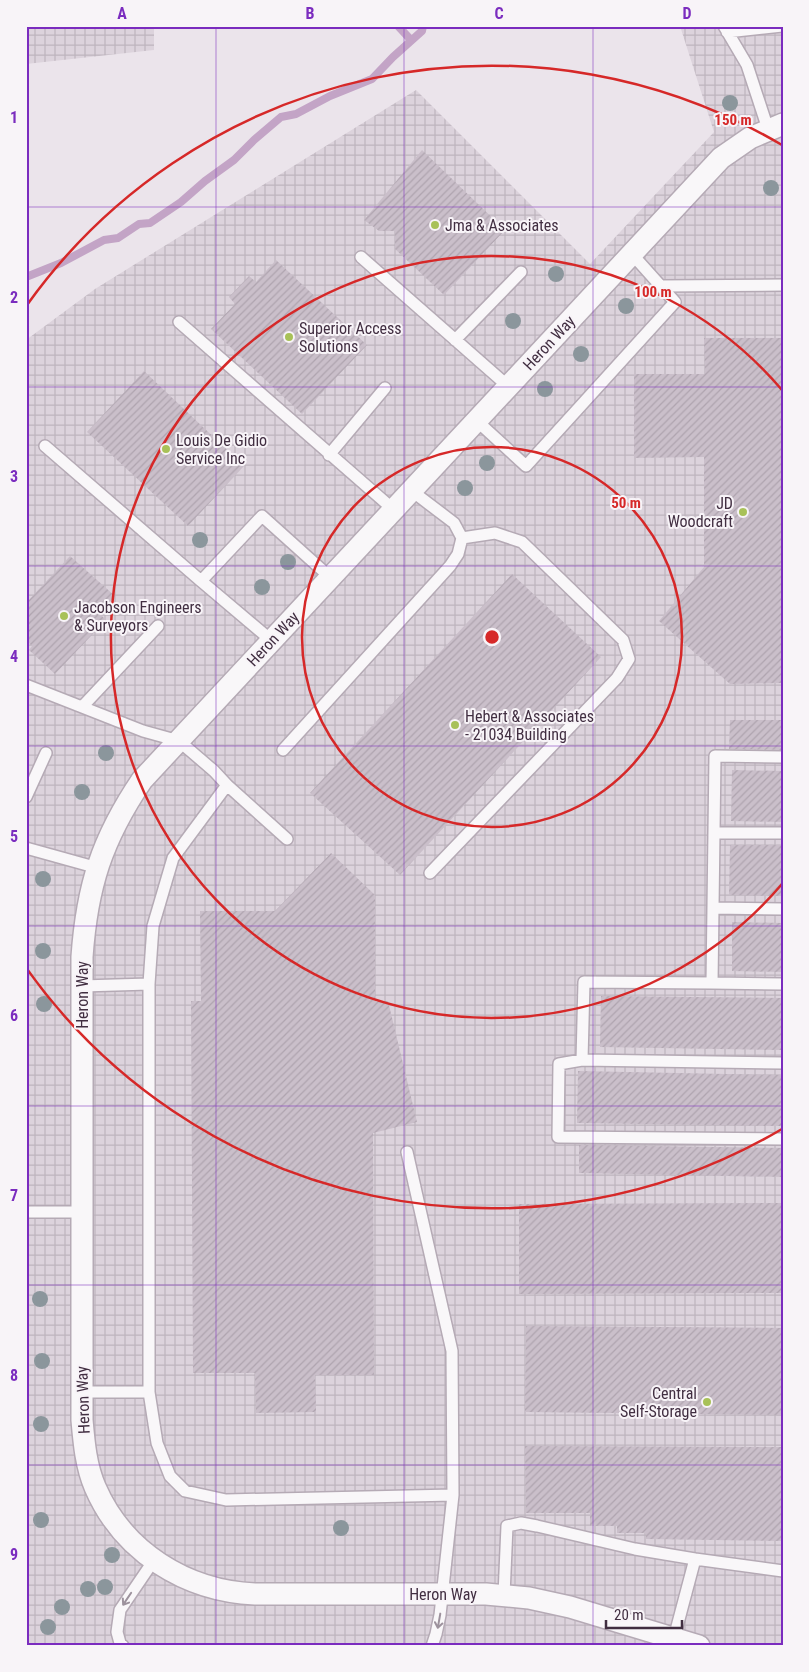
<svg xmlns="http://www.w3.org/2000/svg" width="809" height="1672" font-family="'Roboto Condensed',sans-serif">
	<defs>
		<pattern id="industrial-grid" width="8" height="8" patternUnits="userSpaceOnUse" patternTransform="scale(1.25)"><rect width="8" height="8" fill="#dcd3dc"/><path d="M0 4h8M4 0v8" fill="none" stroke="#beb5be"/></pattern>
		<pattern id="building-hatch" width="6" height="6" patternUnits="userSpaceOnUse" patternTransform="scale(1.25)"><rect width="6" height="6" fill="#cabfca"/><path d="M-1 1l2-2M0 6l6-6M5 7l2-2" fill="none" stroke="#afa4af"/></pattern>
	</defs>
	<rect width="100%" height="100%" fill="#ebe4eb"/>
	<path fill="url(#industrial-grid)" d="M26 26H154V50L26 64Z
		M680 26H783V1646H26V340L95 289 416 90 590 264 714 132Z"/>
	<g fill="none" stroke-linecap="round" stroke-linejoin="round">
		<path stroke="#c3a4c6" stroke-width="8" d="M398 26 411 40
			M26 277 61 263 104 240 118 238 139 224 150 223 181 202 205 181 234 160 254 140 281 117 296 114 330 96 372 79 393 57 422 31 423 26"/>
	</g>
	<path fill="url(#building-hatch)" d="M422 150 505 230 444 295 395 249V231H379L364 220Z
		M276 260 367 345 302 414 211 329 235 304 229 297 249 276 256 282Z
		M704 338H783V683L730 684 659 621 704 567V457L634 458V374H705Z
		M144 371 244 466 188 526 87 432Z
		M70 556 115 596 99 613 106 620 55 674 29 650 32 646 26 640V603Z
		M512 574 601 657 400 875 310 793Z
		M730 720H783V750L729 749Z
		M732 770 783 771V822L731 821Z
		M730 845H783V896L729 895Z
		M331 853 375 895V1002L388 1001 417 1122 373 1133 374 1375H315L316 1412 256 1413 255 1373H193L191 1001H201L200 911H275Z
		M732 922 783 923V972L732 971Z
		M601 996 783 998V1050L600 1047Z
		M578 1071 783 1075V1126L577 1123Z
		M579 1145 783 1148V1177L579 1173Z
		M783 1203V1293L519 1294V1204Z
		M526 1326 783 1328V1415L525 1412Z
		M525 1446 783 1447V1541L646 1539V1533H617V1526H590V1513H526Z"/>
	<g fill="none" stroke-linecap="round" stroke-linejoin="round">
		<defs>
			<path id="service" d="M724 26 747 65 768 129
				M727 32 782 26
				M361 257 509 387
				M661 286 783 285
				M179 322 394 510
				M455 340 521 272
				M477 421 526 466 675 302 632 254
				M45 446 201 581
				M329 455 385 388
				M272 641 201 581 262 516 331 578
				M26 685 143 731 179 741 214 771 227 785 173 858 153 926 149 984
				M82 707 158 626
				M283 750 450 566 458 554 462 538 454 523 412 491
				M783 757 715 756 712 983 584 982 582 1060 559 1064 558 1137 783 1139
				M227 785 287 839
				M26 797 46 753
				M714 833H783
				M26 848 98 868
				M430 873 617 678 629 659 623 640 522 542 495 533 462 538
				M713 908 783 909
				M712 983 783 984
				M582 1060 783 1063
				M407 1152 452 1351 453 1495
				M26 1212H82
				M82 1392H149V984L82 986
				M149 1392 157 1443 170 1476 185 1491 226 1500 453 1495 440 1615 436 1634 432 1646
				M504 1595 507 1526 521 1523 537 1526 635 1549 695 1559
				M674 1638 695 1559 783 1571
				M123 1646 120 1643 117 1632 120 1610 154 1560"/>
			<path id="minor" d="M699 1646 570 1607 529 1598 486 1594H255C186 1591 123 1552 95 1487 86 1466 84 1443 82 1420V957C87 886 102 839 142 780L721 158 750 138 783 124"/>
		</defs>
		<use href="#service" stroke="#b5aab5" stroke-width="14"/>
		<use href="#minor" stroke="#b5aab5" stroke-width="24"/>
		<use href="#service" stroke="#f9f7f9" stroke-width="11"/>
		<use href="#minor" stroke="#f9f7f9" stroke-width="21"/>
	</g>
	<g fill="#8b969c">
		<circle cx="730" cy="103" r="8"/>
		<circle cx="771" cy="188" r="8"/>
		<circle cx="556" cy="274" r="8"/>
		<circle cx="626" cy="306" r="8"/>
		<circle cx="513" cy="321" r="8"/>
		<circle cx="581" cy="354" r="8"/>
		<circle cx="545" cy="389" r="8"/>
		<circle cx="487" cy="463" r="8"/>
		<circle cx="465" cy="488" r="8"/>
		<circle cx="200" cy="540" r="8"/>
		<circle cx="288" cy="562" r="8"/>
		<circle cx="262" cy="587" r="8"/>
		<circle cx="106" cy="753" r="8"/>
		<circle cx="82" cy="792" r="8"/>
		<circle cx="43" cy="879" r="8"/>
		<circle cx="43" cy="951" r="8"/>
		<circle cx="44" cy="1004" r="8"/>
		<circle cx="40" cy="1299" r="8"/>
		<circle cx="42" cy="1361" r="8"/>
		<circle cx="41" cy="1424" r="8"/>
		<circle cx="41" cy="1520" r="8"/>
		<circle cx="341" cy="1528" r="8"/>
		<circle cx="112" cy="1555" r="8"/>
		<circle cx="105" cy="1587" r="8"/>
		<circle cx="88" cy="1589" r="8"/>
		<circle cx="62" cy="1607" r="8"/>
		<circle cx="48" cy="1627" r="8"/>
	</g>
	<defs><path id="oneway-shaft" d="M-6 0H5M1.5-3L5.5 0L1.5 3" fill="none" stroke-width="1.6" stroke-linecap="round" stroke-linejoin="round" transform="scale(1.25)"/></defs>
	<g stroke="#9d929d">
		<use href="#oneway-shaft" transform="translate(127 1599) rotate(124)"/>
		<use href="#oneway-shaft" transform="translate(439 1621) rotate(100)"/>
	</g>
	<path fill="none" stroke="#7b2cbf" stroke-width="1" stroke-opacity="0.55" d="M216 26V1646M404 26V1646M593 26V1646M26 207H783M26 387H783M26 566H783M26 746H783M26 926H783M26 1106H783M26 1285H783M26 1465H783"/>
	<g fill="none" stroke="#d62828" stroke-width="2.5">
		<circle cx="492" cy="637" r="190"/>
		<path d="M782 884A381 381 0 1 1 782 390"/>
		<path d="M782 1129A571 571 0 0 1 27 969M27 305A571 571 0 0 1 782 145"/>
	</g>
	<g fill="#a8c158" stroke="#f8f4f8" stroke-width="2">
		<circle cx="435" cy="225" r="5"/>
		<circle cx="289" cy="337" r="5"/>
		<circle cx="166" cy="449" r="5"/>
		<circle cx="743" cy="512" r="5"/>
		<circle cx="64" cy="616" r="5"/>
		<circle cx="455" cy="725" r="5"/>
		<circle cx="707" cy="1402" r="5"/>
	</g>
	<g text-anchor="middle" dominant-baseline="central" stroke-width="4" stroke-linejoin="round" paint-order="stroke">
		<g font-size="16" fill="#412e41" stroke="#f8f4f8" text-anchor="start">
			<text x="445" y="225">Jma &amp; Associates</text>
			<text x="299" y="328">Superior Access<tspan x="299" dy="18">Solutions</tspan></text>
			<text x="176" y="440">Louis De Gidio<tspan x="176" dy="18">Service Inc</tspan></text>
			<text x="733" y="503" text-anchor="end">JD<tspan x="733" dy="18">Woodcraft</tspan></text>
			<text x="74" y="607">Jacobson Engineers<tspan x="74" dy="18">&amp; Surveyors</tspan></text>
			<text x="465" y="716">Hebert &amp; Associates<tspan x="465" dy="18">- 21034 Building</tspan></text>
			<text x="697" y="1393" text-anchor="end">Central<tspan x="697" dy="18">Self-Storage</tspan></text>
		</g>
		<g font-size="16" fill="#412e41" stroke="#f8f4f8">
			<text transform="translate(549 343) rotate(-47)">Heron Way</text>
			<text transform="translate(273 639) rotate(-47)">Heron Way</text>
			<text transform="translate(82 995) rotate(-90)">Heron Way</text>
			<text transform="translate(83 1400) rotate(-92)">Heron Way</text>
			<text x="443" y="1594">Heron Way</text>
		</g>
	</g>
	<circle cx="492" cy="637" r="8" fill="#d62828" stroke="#f8f4f8" stroke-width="2.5"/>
	<g font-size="15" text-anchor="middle" font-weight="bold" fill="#d62828" stroke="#f8f4f8" stroke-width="4" stroke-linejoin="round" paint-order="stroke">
		<text x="733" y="125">150 m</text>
		<text x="653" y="297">100 m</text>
		<text x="626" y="508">50 m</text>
	</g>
	<rect width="809" height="1672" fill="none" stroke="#f8f4f8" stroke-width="55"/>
	<path d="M606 1620v8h76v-8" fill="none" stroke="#412e41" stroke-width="2.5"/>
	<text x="614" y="1620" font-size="15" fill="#412e41" stroke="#f8f4f8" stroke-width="4" paint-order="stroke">20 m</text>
	<rect x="28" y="28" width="754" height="1616" fill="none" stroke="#7b2cbf" stroke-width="2"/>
	<g font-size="16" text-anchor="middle" font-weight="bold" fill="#7b2cbf">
		<text x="122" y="19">A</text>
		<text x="310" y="19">B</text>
		<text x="499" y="19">C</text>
		<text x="687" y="19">D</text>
		<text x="14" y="123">1</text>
		<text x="14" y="303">2</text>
		<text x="14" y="482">3</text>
		<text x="14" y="662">4</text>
		<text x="14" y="842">5</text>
		<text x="14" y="1021">6</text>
		<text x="14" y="1201">7</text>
		<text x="14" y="1381">8</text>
		<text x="14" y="1560">9</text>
	</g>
</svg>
